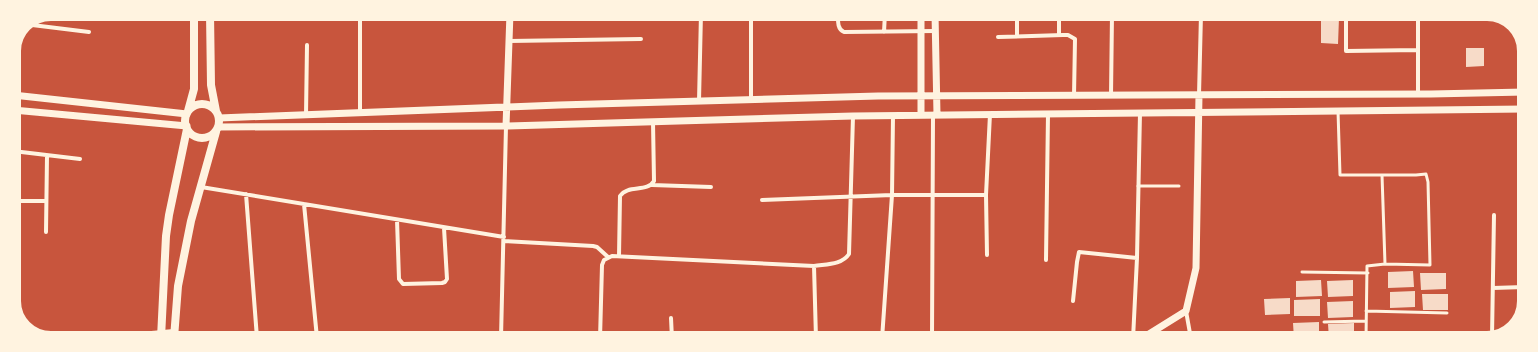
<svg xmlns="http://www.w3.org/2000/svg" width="1538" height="352" font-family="'Libre Baskerville',serif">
	<rect width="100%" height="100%" fill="#c8553d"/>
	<path fill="#f7dbc8" d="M1321 17 1339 18 1338 44 1321 43Z
		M1466 48H1484V66L1466 67Z
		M1413 271 1414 287 1388 288V272Z
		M1420 273H1446V289L1421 290Z
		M1321 280 1322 296 1296 297V281Z
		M1353 280V296L1328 297 1327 281Z
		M1415 291V307L1390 308V292Z
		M1422 294H1448V310H1423Z
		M1290 298V314L1265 315 1264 299Z
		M1320 299V316H1294V300Z
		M1353 301V317L1328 318 1327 302Z
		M1319 322V338L1294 339 1293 323Z
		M1354 323V339H1329L1328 324Z"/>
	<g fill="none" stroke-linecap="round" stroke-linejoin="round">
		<path stroke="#fff3e0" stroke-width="3" d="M1338 111 1340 175H1416L1426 174 1428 182 1430 265 1385 264 1367 266 1366 339
			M1382 175 1385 264
			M1138 186H1179
			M1302 272 1368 273
			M1366 311 1447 313
			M1324 322 1365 321"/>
		<path stroke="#fff3e0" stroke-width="4" d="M360 13V113
			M838 13C838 21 837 29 844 32L935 31
			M1017 14V36
			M1059 14V35
			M1346 14V51L1418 50
			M24 24 89 32
			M884 32 885 13
			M998 37 1063 35H1068L1075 39 1074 96
			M509 41 641 39
			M1199 95 1201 14
			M1418 95V14
			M1111 96 1112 14
			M751 100V13
			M699 101 701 13
			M306 115 307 45
			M13 151 80 159
			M652 185 711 187
			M201 187 504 237
			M246 194 257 338
			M762 200 892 195H986
			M13 201H46
			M304 204 317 338
			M397 220 399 279 403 284 442 283 445 282 447 279 444 228
			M46 232 47 156
			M504 241 593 246 597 247 608 257
			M987 255 986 195 990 114
			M619 256 620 196C628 184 647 193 654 181L653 122
			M1046 260 1048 114
			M814 266 816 339
			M1493 288 1524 287
			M1073 301 1077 262 1079 252 1137 258
			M1186 311 1191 339
			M671 318 672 339
			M1492 337 1494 215
			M95 338 174 331
			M501 338 506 126
			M600 339 602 265 604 260 612 256 814 266C826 264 842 265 849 254L853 116
			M882 339 892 195 893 116
			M932 339 933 115
			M1133 339 1137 258 1140 113
			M1270 339V334"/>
		<path stroke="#fff3e0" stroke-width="7" d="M935 13 937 115
			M13 95 187 114
			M13 110 187 126
			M921 115V13
			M219 118 559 105 878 96 1431 94 1525 92
			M506 126 510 13
			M218 127 506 126 853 116 1525 109
			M1141 339 1186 311 1196 268 1199 95"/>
		<path stroke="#fff3e0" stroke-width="8" d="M210 13 211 85 216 111
			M185 121a17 17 0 1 1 34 0a17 17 0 1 1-34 0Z
			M188 111 194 89V13
			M161 338 166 236 169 215 187 129
			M174 338 178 286 191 221 216 132"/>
	</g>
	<path d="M0 0H1538V352H0ZM51 20H1487A31 31 0 0 1 1518 51V301A31 31 0 0 1 1487 332H51A31 31 0 0 1 20 301V51A31 31 0 0 1 51 20Z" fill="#fff3e0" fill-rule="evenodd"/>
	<path fill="none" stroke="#fff3e0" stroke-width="2" d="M51 20H1487A31 31 0 0 1 1518 51V301A31 31 0 0 1 1487 332H51A31 31 0 0 1 20 301V51A31 31 0 0 1 51 20Z"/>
</svg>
